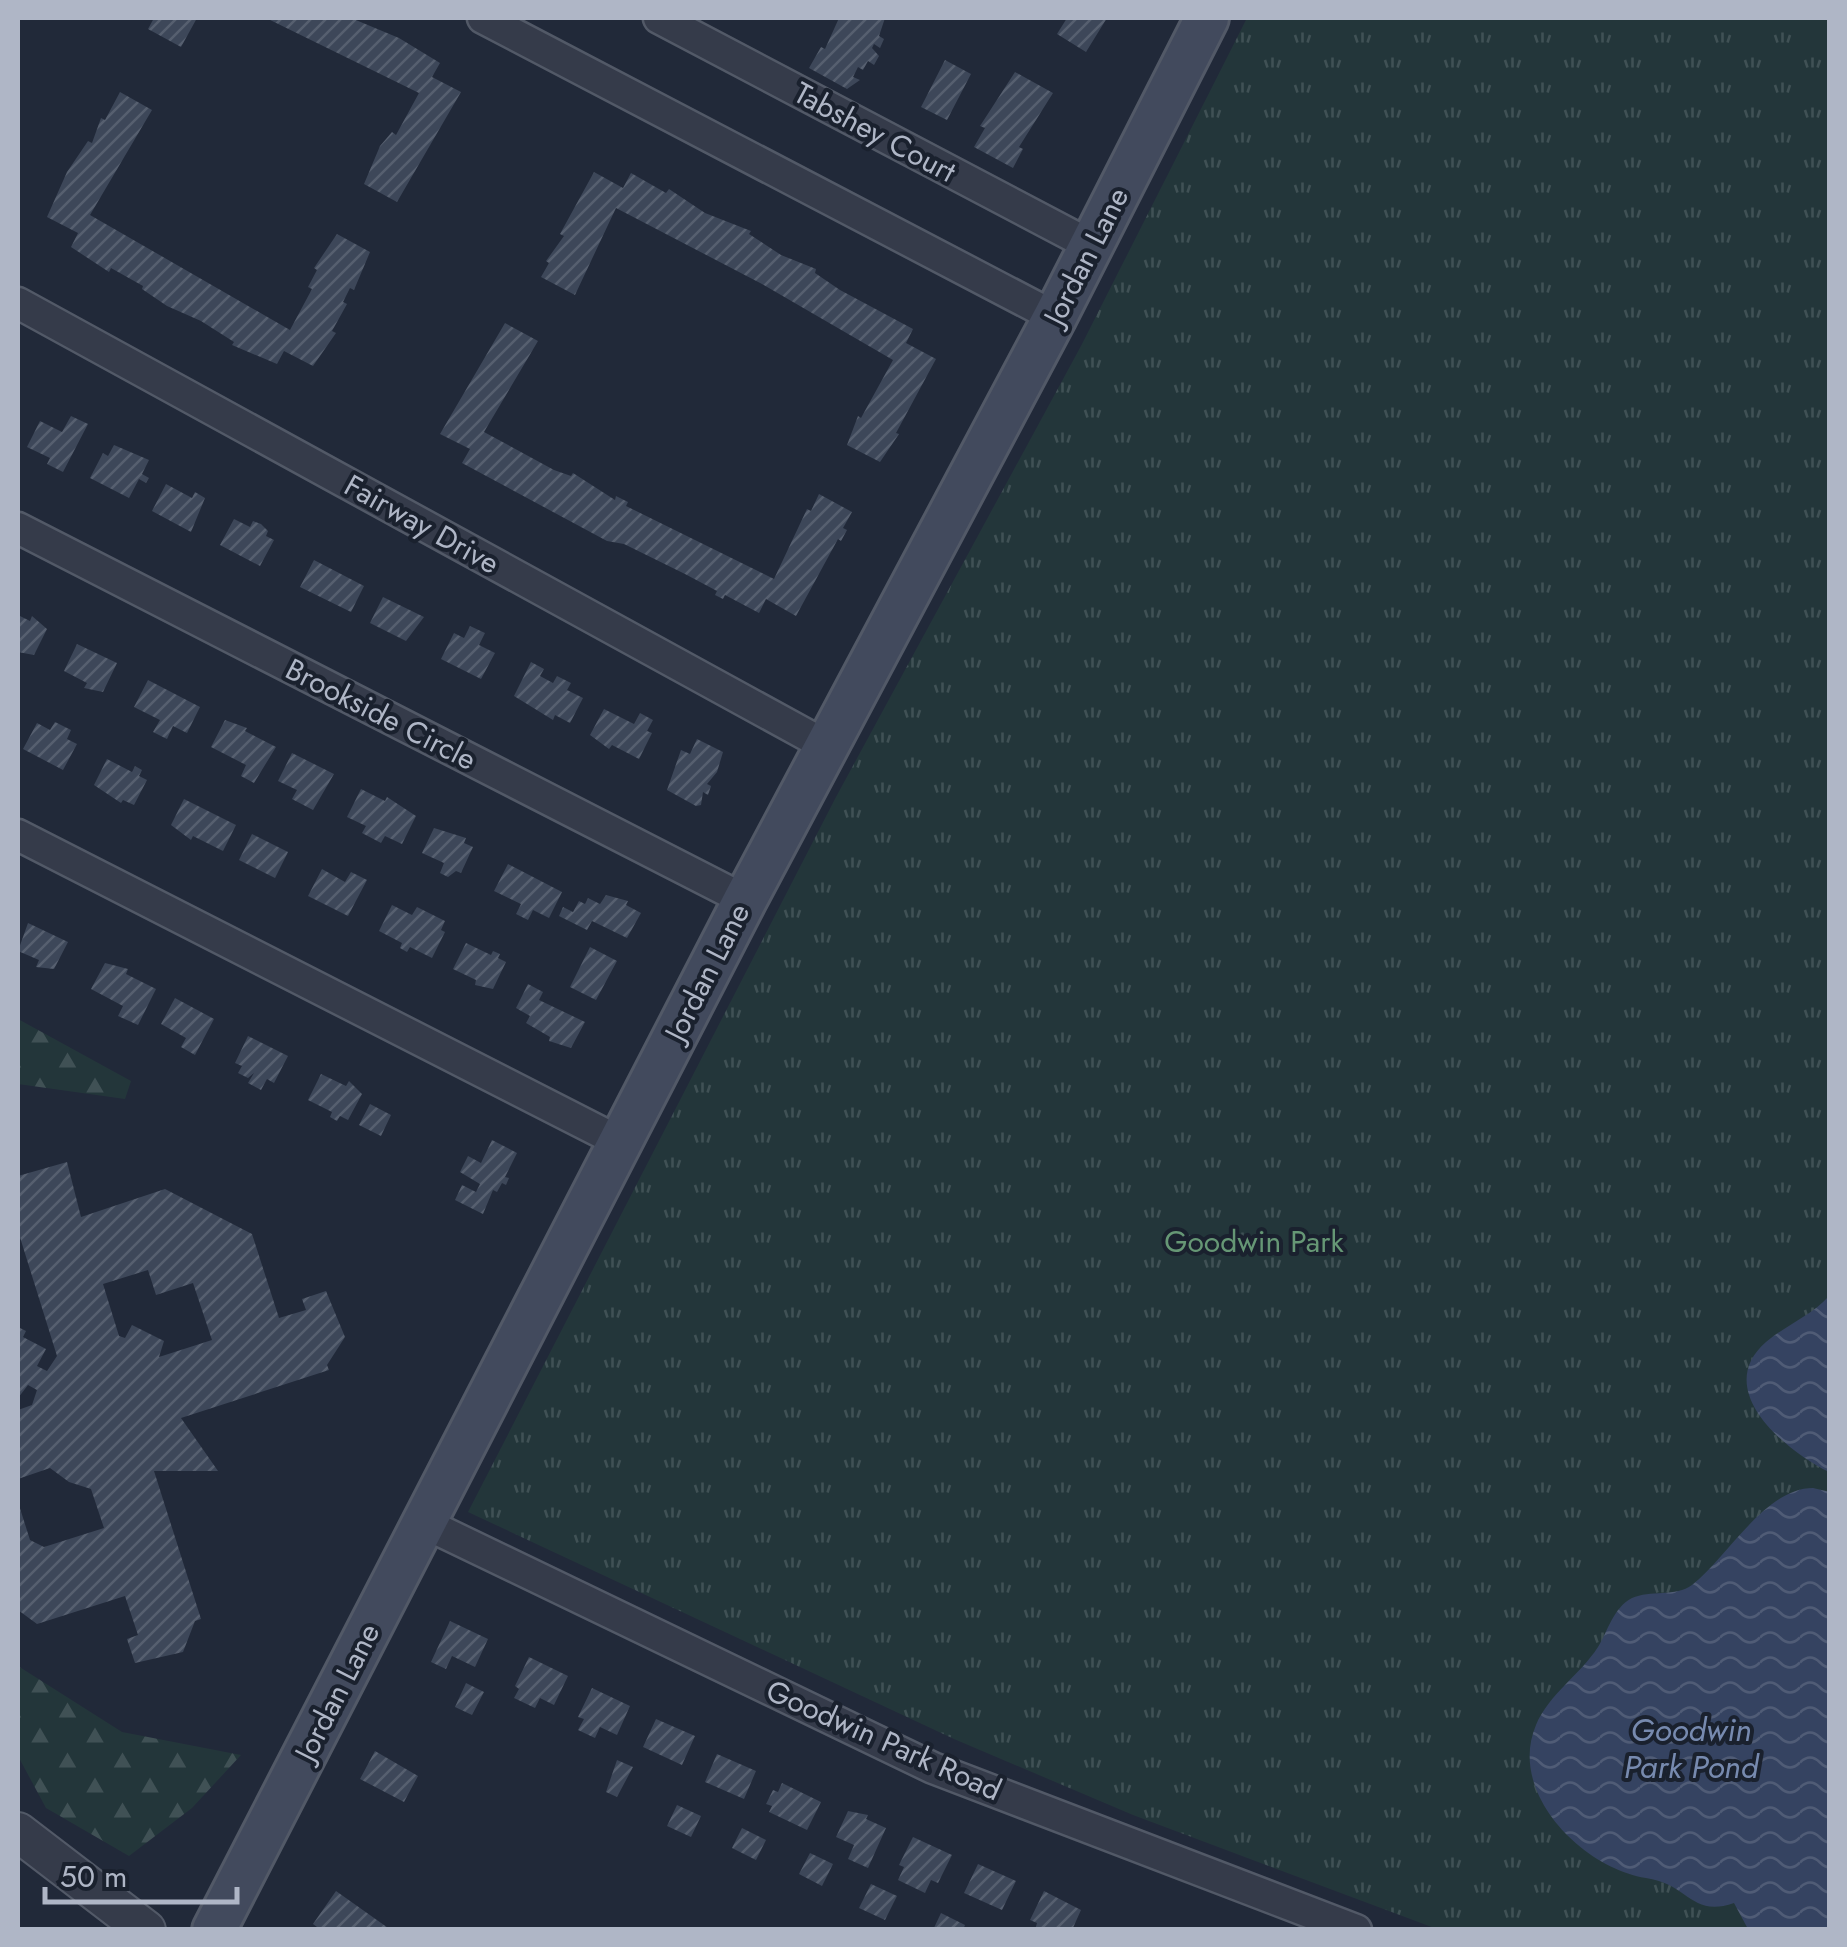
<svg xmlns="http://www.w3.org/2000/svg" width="1847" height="1947" font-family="Jost,sans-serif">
	<defs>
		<pattern id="forest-firs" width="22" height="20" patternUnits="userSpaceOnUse" patternTransform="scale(2.5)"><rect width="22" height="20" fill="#23363a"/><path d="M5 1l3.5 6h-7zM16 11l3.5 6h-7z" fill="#405155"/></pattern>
		<pattern id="park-tufts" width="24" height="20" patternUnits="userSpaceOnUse" patternTransform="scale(2.5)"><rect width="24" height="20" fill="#23363a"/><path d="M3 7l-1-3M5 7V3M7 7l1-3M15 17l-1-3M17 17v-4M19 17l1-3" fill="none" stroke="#405155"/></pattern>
		<pattern id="water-waves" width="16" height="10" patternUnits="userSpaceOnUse" patternTransform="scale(2.5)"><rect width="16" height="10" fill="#354361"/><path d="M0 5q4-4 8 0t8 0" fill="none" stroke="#505c76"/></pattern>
		<pattern id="building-hatch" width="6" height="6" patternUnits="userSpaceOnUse" patternTransform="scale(2.5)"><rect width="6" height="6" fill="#3d4759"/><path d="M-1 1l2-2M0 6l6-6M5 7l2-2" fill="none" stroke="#565f6f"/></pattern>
	</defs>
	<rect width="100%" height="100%" fill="#212939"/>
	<path fill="url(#forest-firs)" d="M18 1019 131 1081 125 1099 18 1084Z
		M18 1666 122 1732 241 1755 192 1808 129 1856 46 1808 18 1756Z"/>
	<path fill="url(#park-tufts)" d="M1247 18H1829V1929H1437L1133 1815 954 1739 468 1512 836 797 1081 346Z"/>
	<path fill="url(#water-waves)" d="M1829 1296V1472C1786 1451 1711 1390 1766 1342 1786 1325 1811 1316 1829 1296Z
		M1813 1488 1830 1492 1829 1929H1748L1734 1903C1691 1918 1689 1884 1646 1878 1583 1868 1507 1793 1536 1725 1549 1694 1580 1675 1598 1647 1608 1631 1613 1608 1632 1598 1650 1590 1676 1597 1692 1585 1727 1558 1765 1488 1813 1488Z"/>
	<path fill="url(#building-hatch)" fill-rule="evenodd" d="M154 18H197L181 47 148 29Z
		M266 18H351L399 38 440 63 432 77 461 92 397 202 364 184 380 146 392 132 396 135 419 93Z
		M839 18H885L879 36 884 39 880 48 874 44 872 48 879 56 874 65 868 61 863 70 858 67 853 77 860 80 847 89 809 68 821 47 825 49Z
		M1067 18H1107L1086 52 1057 34Z
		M945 60 971 74 947 120 921 107Z
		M1015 72 1053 93 1019 147 1023 149 1013 168 974 147 985 128 980 126Z
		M120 92 152 110 90 215 290 330 312 289 308 287 317 270 314 268 337 234 370 252 354 290 350 288 343 302 347 304 332 331 336 333 313 366 284 351 277 364 232 345 234 342 201 321 167 306 142 289 143 286 111 268 109 272 71 247 78 233 47 217 67 172 88 141 92 143 101 118 105 120Z
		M594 172 623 188 631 173 666 193 669 189 705 213 751 231 749 234 781 255 816 269 815 273 840 290 913 329 906 343 936 359 896 433 899 434 880 462 847 445 858 416 861 418 893 360 762 284 616 208 575 295 541 277 549 263 546 261 564 236 560 234Z
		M505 323 538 341 484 432 554 470 571 476 573 473 615 500 616 496 628 502 626 506 774 579 807 509 811 511 819 494 852 512 843 528 847 530 841 541 838 539 796 616 766 599 759 613 725 595 723 599 715 595 717 591 685 574 624 544 607 541 462 463 470 449 440 434Z
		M71 416 88 424 63 472 47 464 50 458 27 447 40 421 62 432Z
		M114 445 149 460 142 474 149 478 146 483 139 479 129 498 90 478 103 453 108 456Z
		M166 484 192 498 195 492 205 498 191 532 152 511Z
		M234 519 250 527 253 521 261 524 268 531 266 536 274 540 260 566 220 545Z
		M314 560 364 586 351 612 300 587Z
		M383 597 424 617 406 641 370 623Z
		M18 615 30 621 32 616 47 629 34 655 18 652Z
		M470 626 485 633 479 645 495 653 481 679 441 659 454 633 464 638Z
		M77 644 117 663 103 692 84 688 87 683 64 671Z
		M531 662 544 669 540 676 553 683 557 676 571 683 567 690 583 698 570 723 555 715 553 720 514 696Z
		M148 680 200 707 187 733 173 726 167 739 153 732 160 720 134 707Z
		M604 709 634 724 640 713 653 720 647 731 652 733 639 759 612 745 609 749 590 735Z
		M225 720 247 728 245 731 276 747 254 783 241 776 246 765 211 747Z
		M55 722 71 730 67 739 77 744 63 770 23 749 37 723 50 730Z
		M697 739 723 752 717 772 707 784 711 786 708 795 703 792 701 805 696 806 667 790 681 750 690 754Z
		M292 753 334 774 313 810 292 799 297 790 278 781Z
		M107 759 132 772 135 766 142 770 139 776 147 780 134 805 123 800 121 803 94 785Z
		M361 789 385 801 387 797 416 816 402 844 385 836 381 843 362 833 366 826 347 817Z
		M184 799 236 825 223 851 193 836 191 840 171 825Z
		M434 828 466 838 464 843 473 847 461 873 456 871 448 877 440 873 444 863 422 853Z
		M252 834 288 852 275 878 239 860Z
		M508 864 562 892 549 918 533 910 528 920 516 914 521 904 494 891Z
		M322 869 345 882 351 872 367 880 348 916 308 896Z
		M606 895 628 901 626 905 641 913 627 938 592 921 587 930 559 916 563 907 573 912 579 901 585 904 588 898 600 904Z
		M392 905 412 915 417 907 445 921 441 930 445 932 432 958 410 947 407 952 400 948 402 943 379 931Z
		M28 923 68 942 54 969 36 967 39 960 18 951Z
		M466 943 491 955 493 951 500 954 498 958 506 962 493 989 475 985 476 980 453 969Z
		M590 947 617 961 596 1000 570 987Z
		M105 963 128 969 126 974 156 989 138 1025 118 1016 123 1006 91 989Z
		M528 984 543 992 539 1000 585 1022 571 1048 549 1041 550 1037 526 1023 530 1016 516 1008Z
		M175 998 214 1019 195 1055 181 1047 186 1038 161 1024Z
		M248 1036 288 1056 274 1083 267 1079 261 1090 248 1083 254 1073 248 1078 238 1073 242 1066 235 1063Z
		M321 1074 346 1086 349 1081 362 1094 348 1120 340 1116 337 1121 330 1117 332 1112 308 1100Z
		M370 1104 391 1115 381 1136 359 1125Z
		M492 1140 517 1153 505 1177 509 1178 506 1185 502 1183 497 1192 493 1190 483 1214 455 1200 462 1185 476 1192 480 1184 460 1172 468 1156 481 1163Z
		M67 1162 81 1217 165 1189 252 1234 279 1318 306 1310 302 1299 326 1291 345 1337 327 1365 329 1370 181 1418 218 1471H154L201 1619 195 1621 183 1652 135 1663 127 1639 138 1635 125 1596 37 1624 18 1610V1502L30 1540 44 1547 104 1528 91 1489 69 1482 50 1468 18 1479V1410L32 1405 37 1390 28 1385 18 1398V1327L26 1331 23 1337 46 1349 37 1366 47 1371 57 1356 18 1231V1176ZM148 1270 156 1295 193 1283 212 1340 159 1357 164 1341 132 1325 125 1338 119 1336 103 1284Z
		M450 1621 488 1639 475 1667 452 1656 446 1669 431 1662Z
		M529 1657 568 1676 554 1705 540 1698 535 1708 514 1698 519 1689 515 1686Z
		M466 1683 484 1692 472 1715 455 1707Z
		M592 1688 630 1706 617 1735 600 1727 595 1738 578 1730 584 1719 578 1717Z
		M656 1719 695 1736 682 1765 643 1747Z
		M375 1751 418 1776 404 1802 360 1779Z
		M717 1754 756 1771 744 1799 705 1782Z
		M617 1760 633 1767 617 1797 606 1792Z
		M782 1783 821 1802 807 1830 769 1812 772 1806 766 1804 773 1790 778 1792Z
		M677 1805 701 1816 691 1837 667 1826Z
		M848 1811 868 1815 866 1819 886 1828 868 1868 848 1859 854 1845 836 1837Z
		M742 1828 766 1840 756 1860 732 1848Z
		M913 1837 952 1855 938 1883 931 1880 925 1893 898 1880 904 1867 899 1865Z
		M810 1853 833 1864 822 1886 799 1874Z
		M978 1864 1016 1881 1002 1910 964 1893Z
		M871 1884 897 1896 885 1920 859 1908Z
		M336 1891 391 1930H321L313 1924Z
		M1044 1891 1081 1910 1072 1930H1035L1037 1923 1030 1920Z
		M941 1913 965 1925 963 1930H933Z"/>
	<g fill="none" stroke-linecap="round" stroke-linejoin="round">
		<defs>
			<path id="minor" d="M483 18 1055 317
				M659 18 1092 246
				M18 303 825 745
				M18 528 745 900
				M18 835 620 1142
				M424 1523 933 1768 1356 1930"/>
			<path id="tertiary" d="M18 1832 146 1930"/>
			<path id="secondary" d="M214 1930 745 900 1055 317 1207 18"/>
		</defs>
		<use href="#minor" stroke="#525967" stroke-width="35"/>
		<use href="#tertiary" stroke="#525967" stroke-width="42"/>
		<use href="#secondary" stroke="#525967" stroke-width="48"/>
		<use href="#minor" stroke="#353b4a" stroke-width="30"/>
		<use href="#tertiary" stroke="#353b4a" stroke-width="38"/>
		<use href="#secondary" stroke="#424a5d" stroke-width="42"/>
	</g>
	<g text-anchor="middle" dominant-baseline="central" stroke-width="8" stroke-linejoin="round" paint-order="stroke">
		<g font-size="30" fill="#afb6c6" stroke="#1a212e">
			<text transform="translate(875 132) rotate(28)">Tabshey Court</text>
			<text transform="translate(1086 256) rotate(-63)">Jordan Lane</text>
			<text transform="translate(422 524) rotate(29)">Fairway Drive</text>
			<text transform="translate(381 714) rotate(27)">Brookside Circle</text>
			<text transform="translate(707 972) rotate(-63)">Jordan Lane</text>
			<text transform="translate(337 1692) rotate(-63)">Jordan Lane</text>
			<text transform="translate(884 1740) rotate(24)">Goodwin Park Road</text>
		</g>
		<g font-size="30" fill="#669775" stroke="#1a212e">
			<text x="1254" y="1241">Goodwin Park</text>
		</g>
		<g font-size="32" font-style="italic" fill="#778aaf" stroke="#1a212e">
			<text x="1691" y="1730">Goodwin<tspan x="1691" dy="37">Park Pond</tspan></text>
		</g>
	</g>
	<rect width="1847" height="1947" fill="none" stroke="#afb6c6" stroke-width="40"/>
	<path d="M45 1887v15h192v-15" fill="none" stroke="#afb6c6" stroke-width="5"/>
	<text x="60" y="1887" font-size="30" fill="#afb6c6" stroke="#1a212e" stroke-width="8" paint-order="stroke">50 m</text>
</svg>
